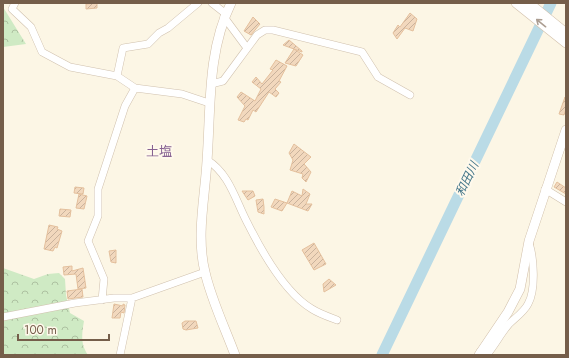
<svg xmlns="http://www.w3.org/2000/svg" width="569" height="358" font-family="Jost,'Noto Sans JP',sans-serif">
	<defs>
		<pattern id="forest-crowns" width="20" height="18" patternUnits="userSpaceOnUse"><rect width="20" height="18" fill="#cfeac4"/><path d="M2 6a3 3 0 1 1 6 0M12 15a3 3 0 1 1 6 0" fill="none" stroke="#adc1a1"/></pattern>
		<pattern id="building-hatch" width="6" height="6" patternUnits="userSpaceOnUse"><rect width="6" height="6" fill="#f2d8bd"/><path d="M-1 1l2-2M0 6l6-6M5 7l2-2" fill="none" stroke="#c9b29c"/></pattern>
	</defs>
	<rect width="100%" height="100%" fill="#fcf6e5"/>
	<path fill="url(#forest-crowns)" d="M3 7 26 44 3 47Z
		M3 268 34 279 48 274 59 273 65 279 66 295 70 313 84 321C82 333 80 344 88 355H3Z"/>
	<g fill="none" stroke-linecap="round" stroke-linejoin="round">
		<path stroke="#badbe6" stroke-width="11" d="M382 355 551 3"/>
	</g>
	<path fill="url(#building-hatch)" stroke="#e4c09d" d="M97 3V8L86 9V4Z
		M410 13 417 19 413 31 405 28 397 39 393 33 398 25 400 27Z
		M253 17 260 24 251 35 244 31Z
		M289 40 302 51V52L283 45Z
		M294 49 303 55 296 66 285 63Z
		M276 60 287 66 279 81 281 82 275 89 279 93 276 97 269 92 256 112 253 110 248 120 246 119 244 122 238 120 245 106 237 97 241 92 255 101 261 89 252 82 256 77 262 84 273 70 270 69Z
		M565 97 566 109 564 115 559 114Z
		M294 144 311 157 304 164 311 172 306 182 302 178 303 174 290 170 293 160 289 153Z
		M557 182 566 188V194L554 187Z
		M75 187 84 188 83 194 74 193Z
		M303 189 310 194 306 204H312L308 211 287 203 292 191 302 196Z
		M242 191H253L255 196 248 200Z
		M79 194 87 196 84 209 76 208Z
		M263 199 264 207V214L258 212 256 200Z
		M275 199 287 203 282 211 271 207Z
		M60 209 71 210 70 217 59 216Z
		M49 225 58 227 57 229 62 231 57 248 55 247 53 251 44 249Z
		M314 243 326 264 314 270 302 250Z
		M116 250V263L111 262 109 251Z
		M72 266V271L83 268 86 288 78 289 76 274 64 275 63 267Z
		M329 279 336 285 324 292 323 284Z
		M82 289 83 297 68 299 67 291Z
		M114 304 123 306V304L125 305 124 313 121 312 120 318H112Z
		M185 321H196L198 328 186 330 183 329 182 323Z"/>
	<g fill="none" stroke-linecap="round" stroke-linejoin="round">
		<defs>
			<path id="street" d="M15 3 12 9 31 27 42 52 70 67 117 76 135 88 182 94 209 103
				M212 3 226 14
				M224 17 247 48
				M117 76 123 48 148 44 159 33 168 28 198 3
				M211 84 223 81 257 35 265 30H273L362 52 378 77 410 95
				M207 160C230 174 236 202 248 224 262 252 285 293 312 309 320 314 329 317 337 320
				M545 189 566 202
				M102 300 104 279 88 241 98 216V189L125 106 135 88
				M3 317 75 303 114 298H132L205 272
				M480 352H489C496 343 502 332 509 324 515 318 524 312 528 304 536 290 534 258 529 243
				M120 355 132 298"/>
			<path id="secondary" d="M231 3C207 52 211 107 207 161 205 197 196 236 205 272 211 299 225 328 235 355
				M516 3 566 43
				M529 3 566 33
				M479 355 508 312 520 289 529 241 566 130"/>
		</defs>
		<use href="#street" stroke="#d0c1ae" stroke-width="8"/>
		<use href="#secondary" stroke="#d1bfa9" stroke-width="10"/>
		<use href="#street" stroke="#fff" stroke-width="7"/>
		<use href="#secondary" stroke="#fff" stroke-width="9"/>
	</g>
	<defs><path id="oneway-shaft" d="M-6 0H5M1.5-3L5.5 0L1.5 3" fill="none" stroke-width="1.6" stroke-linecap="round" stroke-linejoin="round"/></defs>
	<use stroke="#ac9e92" href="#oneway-shaft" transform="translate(541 23) rotate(-141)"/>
	<g text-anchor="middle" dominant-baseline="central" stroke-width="4" stroke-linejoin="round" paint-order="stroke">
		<g font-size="12" font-style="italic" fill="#447689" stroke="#fff9ec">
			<text transform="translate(467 179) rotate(-64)">和田川</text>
		</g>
		<g font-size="13" fill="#876292" stroke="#fff9ec">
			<text x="159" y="151">土塩</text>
		</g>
	</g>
	<rect width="569" height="358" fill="none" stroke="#755e4a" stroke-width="8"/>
	<path d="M18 334v6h91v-6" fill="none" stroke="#755e4a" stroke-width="2"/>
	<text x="24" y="334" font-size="12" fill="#755e4a" stroke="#fff9ec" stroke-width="3" paint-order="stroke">100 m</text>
</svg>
